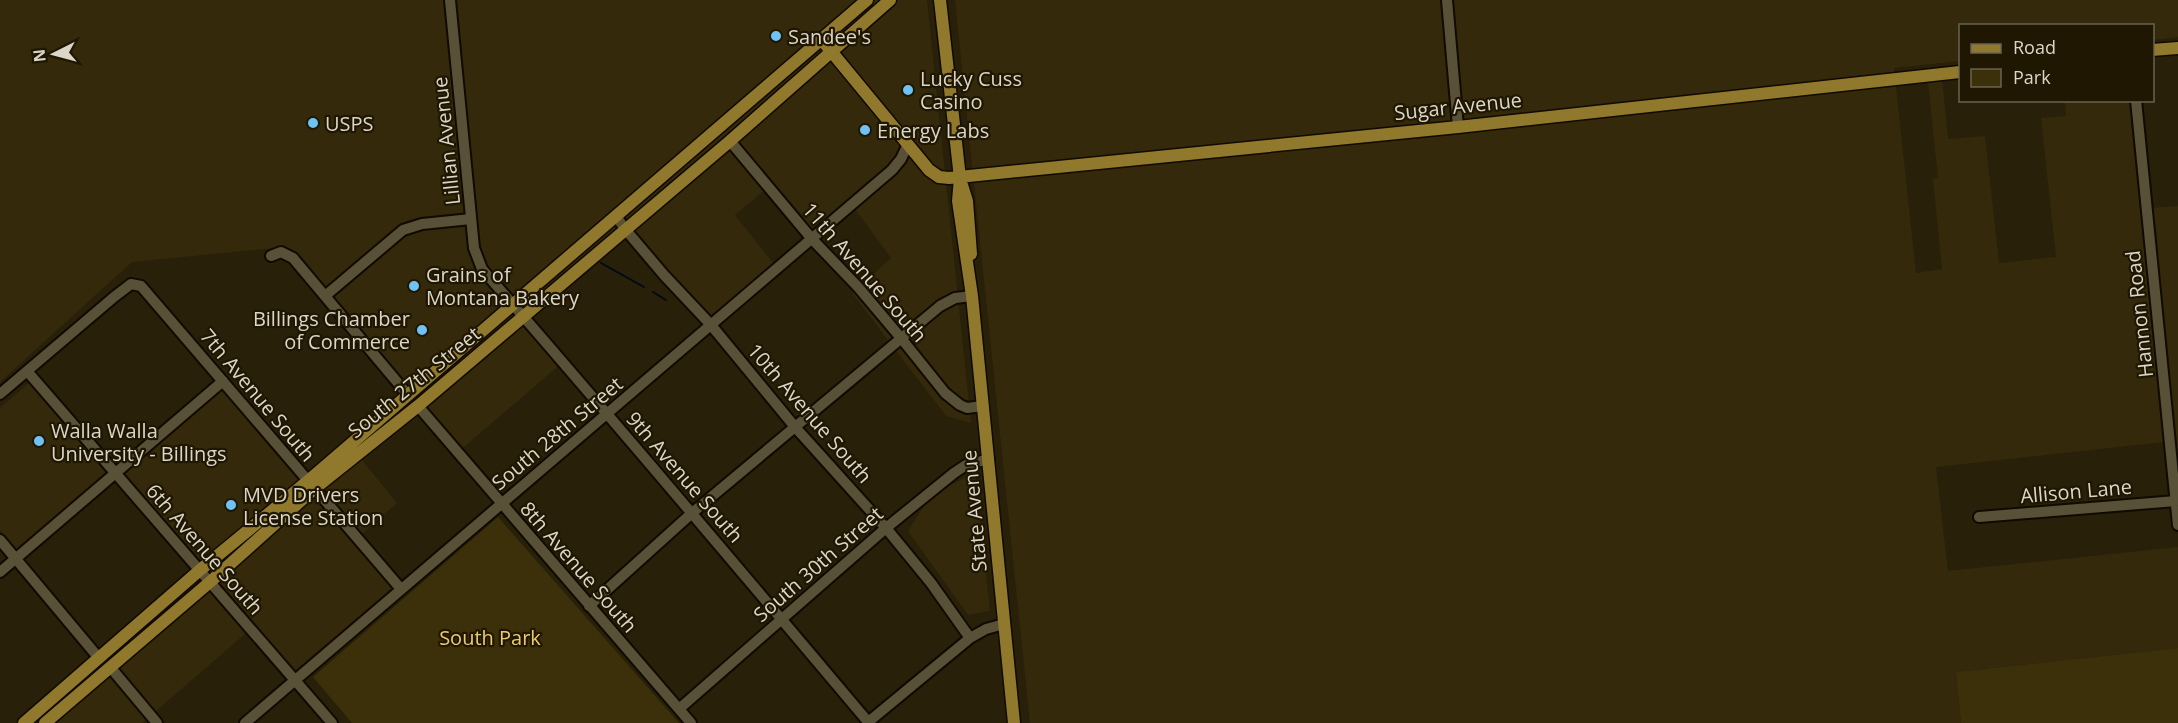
<svg xmlns="http://www.w3.org/2000/svg" width="2178" height="723" font-family="'Open Sans',sans-serif">
	<rect width="100%" height="100%" fill="#282009"/>
	<path fill="#34290a" d="M0 0H927L971 423 946 416 852 293 891 258 852 205 812 239 768 187 735 215 777 268 711 325 625 230 523 317 562 363 457 453 284 247 132 262 0 382Z
		M955 0H2178V37L2153 40 2152 26H1960V61L1894 68 1916 273 1942 269 1933 179 1938 178 1928 82 1942 78 1948 139 1985 136 1999 263 2056 257 2041 118 2066 116 2065 101H2129L2164 442 1936 467 1948 571 2178 547V648L1956 672 1961 723H1030Z
		M2178 206V493L2149 208Z
		M223 381 314 489 357 454 397 503 357 538 401 589 295 680 251 629 142 723H44L209 581 116 473Z
		M29 383 106 473 17 550 0 530V408Z
		M975 473 990 611 968 615 908 531 931 495Z"/>
	<path fill="#3c300b" d="M498 517 679 723H352L313 677Z
		M2178 648V723H1961L1956 672Z"/>
	<g fill="none" stroke-linecap="round" stroke-linejoin="round">
		<path stroke="#000a16" stroke-width="2" d="M601 263 644 287
			M653 292 666 300"/>
		<defs>
			<path id="minor" d="M450 0 474 248 482 269C613 419 741 571 869 723
				M1447 0 1458 127
				M2136 100 2178 525
				M730 141 812 239 858 287 901 338 945 393 960 405 967 408 983 406
				M616 216 625 229 664 275 711 325 795 427 886 528 931 583 970 638
				M271 256 281 252 293 258 408 395
				M325 296 403 230 422 224 471 219
				M27 371 332 723
				M0 394 114 297 131 284 141 286 401 589
				M418 406 691 723
				M1979 517 2176 501
				M0 540 98 657
				M0 572 223 381
				M589 606 692 513 940 306 955 298 972 296
				M111 668 157 723
				M679 709 886 528 954 473 966 465 989 459
				M245 723 892 170 901 159 908 144
				M867 723 970 638 986 629 1004 624"/>
			<path id="major" d="M940 0 960 178 958 201 972 296 1014 723
				M821 39 929 170 939 177 949 178 1458 127 1960 72
				M2152 50 2178 48
				M962 185 967 201 971 254
				M24 723 200 570 308 481 867 0
				M45 723 210 582 314 489 418 406 730 141 890 0"/>
		</defs>
		<use href="#minor" stroke="#110a00" stroke-width="14"/>
		<use href="#major" stroke="#110a00" stroke-width="15"/>
		<use href="#minor" stroke="#595038" stroke-width="10"/>
		<use href="#major" stroke="#90782c" stroke-width="12"/>
	</g>
	<g fill="#70c2f4" stroke="#1f1702" stroke-width="2">
		<circle cx="776" cy="36" r="6"/>
		<circle cx="908" cy="90" r="6"/>
		<circle cx="313" cy="123" r="6"/>
		<circle cx="865" cy="130" r="6"/>
		<circle cx="414" cy="286" r="6"/>
		<circle cx="422" cy="330" r="6"/>
		<circle cx="39" cy="441" r="6"/>
		<circle cx="231" cy="505" r="6"/>
	</g>
	<g text-anchor="middle" dominant-baseline="central" stroke-width="4.5" stroke-linejoin="round" paint-order="stroke">
		<g font-size="20" fill="#dbd6c8" stroke="#1f1702" text-anchor="start">
			<text x="788" y="36">Sandee's</text>
			<text x="920" y="78">Lucky Cuss<tspan x="920" dy="23">Casino</tspan></text>
			<text x="325" y="123">USPS</text>
			<text x="877" y="130">Energy Labs</text>
			<text x="426" y="274">Grains of<tspan x="426" dy="23">Montana Bakery</tspan></text>
			<text x="410" y="318" text-anchor="end">Billings Chamber<tspan x="410" dy="23">of Commerce</tspan></text>
			<text x="51" y="430">Walla Walla<tspan x="51" dy="23">University - Billings</tspan></text>
			<text x="243" y="494">MVD Drivers<tspan x="243" dy="23">License Station</tspan></text>
		</g>
		<g font-size="20" fill="#dbd6c8" stroke="#1f1702">
			<text transform="translate(1458 106) rotate(-6)">Sugar Avenue</text>
			<text transform="translate(446 141) rotate(-96)">Lillian Avenue</text>
			<text transform="translate(865 272) rotate(49)">11th Avenue South</text>
			<text transform="translate(2139 314) rotate(-96)">Hannon Road</text>
			<text transform="translate(414 382) rotate(-39)">South 27th Street</text>
			<text transform="translate(258 395) rotate(50)">7th Avenue South</text>
			<text transform="translate(810 413) rotate(49)">10th Avenue South</text>
			<text transform="translate(557 433) rotate(-40)">South 28th Street</text>
			<text transform="translate(685 477) rotate(49)">9th Avenue South</text>
			<text transform="translate(2076 491) rotate(-5)">Allison Lane</text>
			<text transform="translate(974 511) rotate(-95)">State Avenue</text>
			<text transform="translate(205 549) rotate(49)">6th Avenue South</text>
			<text transform="translate(818 564) rotate(-41)">South 30th Street</text>
			<text transform="translate(579 567) rotate(49)">8th Avenue South</text>
		</g>
		<g font-size="20" fill="#edcb6b" stroke="#1f1702">
			<text x="490" y="637">South Park</text>
		</g>
	</g>
	<rect x="1959" y="24" width="195" height="78" fill="#1f1702" stroke="#6a6351" stroke-width="1.5"/>
	<rect x="1971" y="44" width="30" height="9" fill="#90782c" stroke="#6a6351" stroke-width="1.5"/>
	<text x="2013" y="54" font-size="18" fill="#dbd6c8">Road</text>
	<rect x="1971" y="69" width="30" height="18" fill="#3c300b" stroke="#6a6351" stroke-width="1.5"/>
	<text x="2013" y="84" font-size="18" fill="#dbd6c8">Park</text>
	<g transform="translate(54 54) rotate(264)" stroke="#1f1702" stroke-width="4.5" paint-order="stroke">
	<path d="M0-4.5L10 22L0 15L-10 22Z" fill="#dbd6c8"/>
	<text y="-9" font-size="16" font-weight="bold" text-anchor="middle" fill="#dbd6c8">N</text>
	</g>
</svg>
